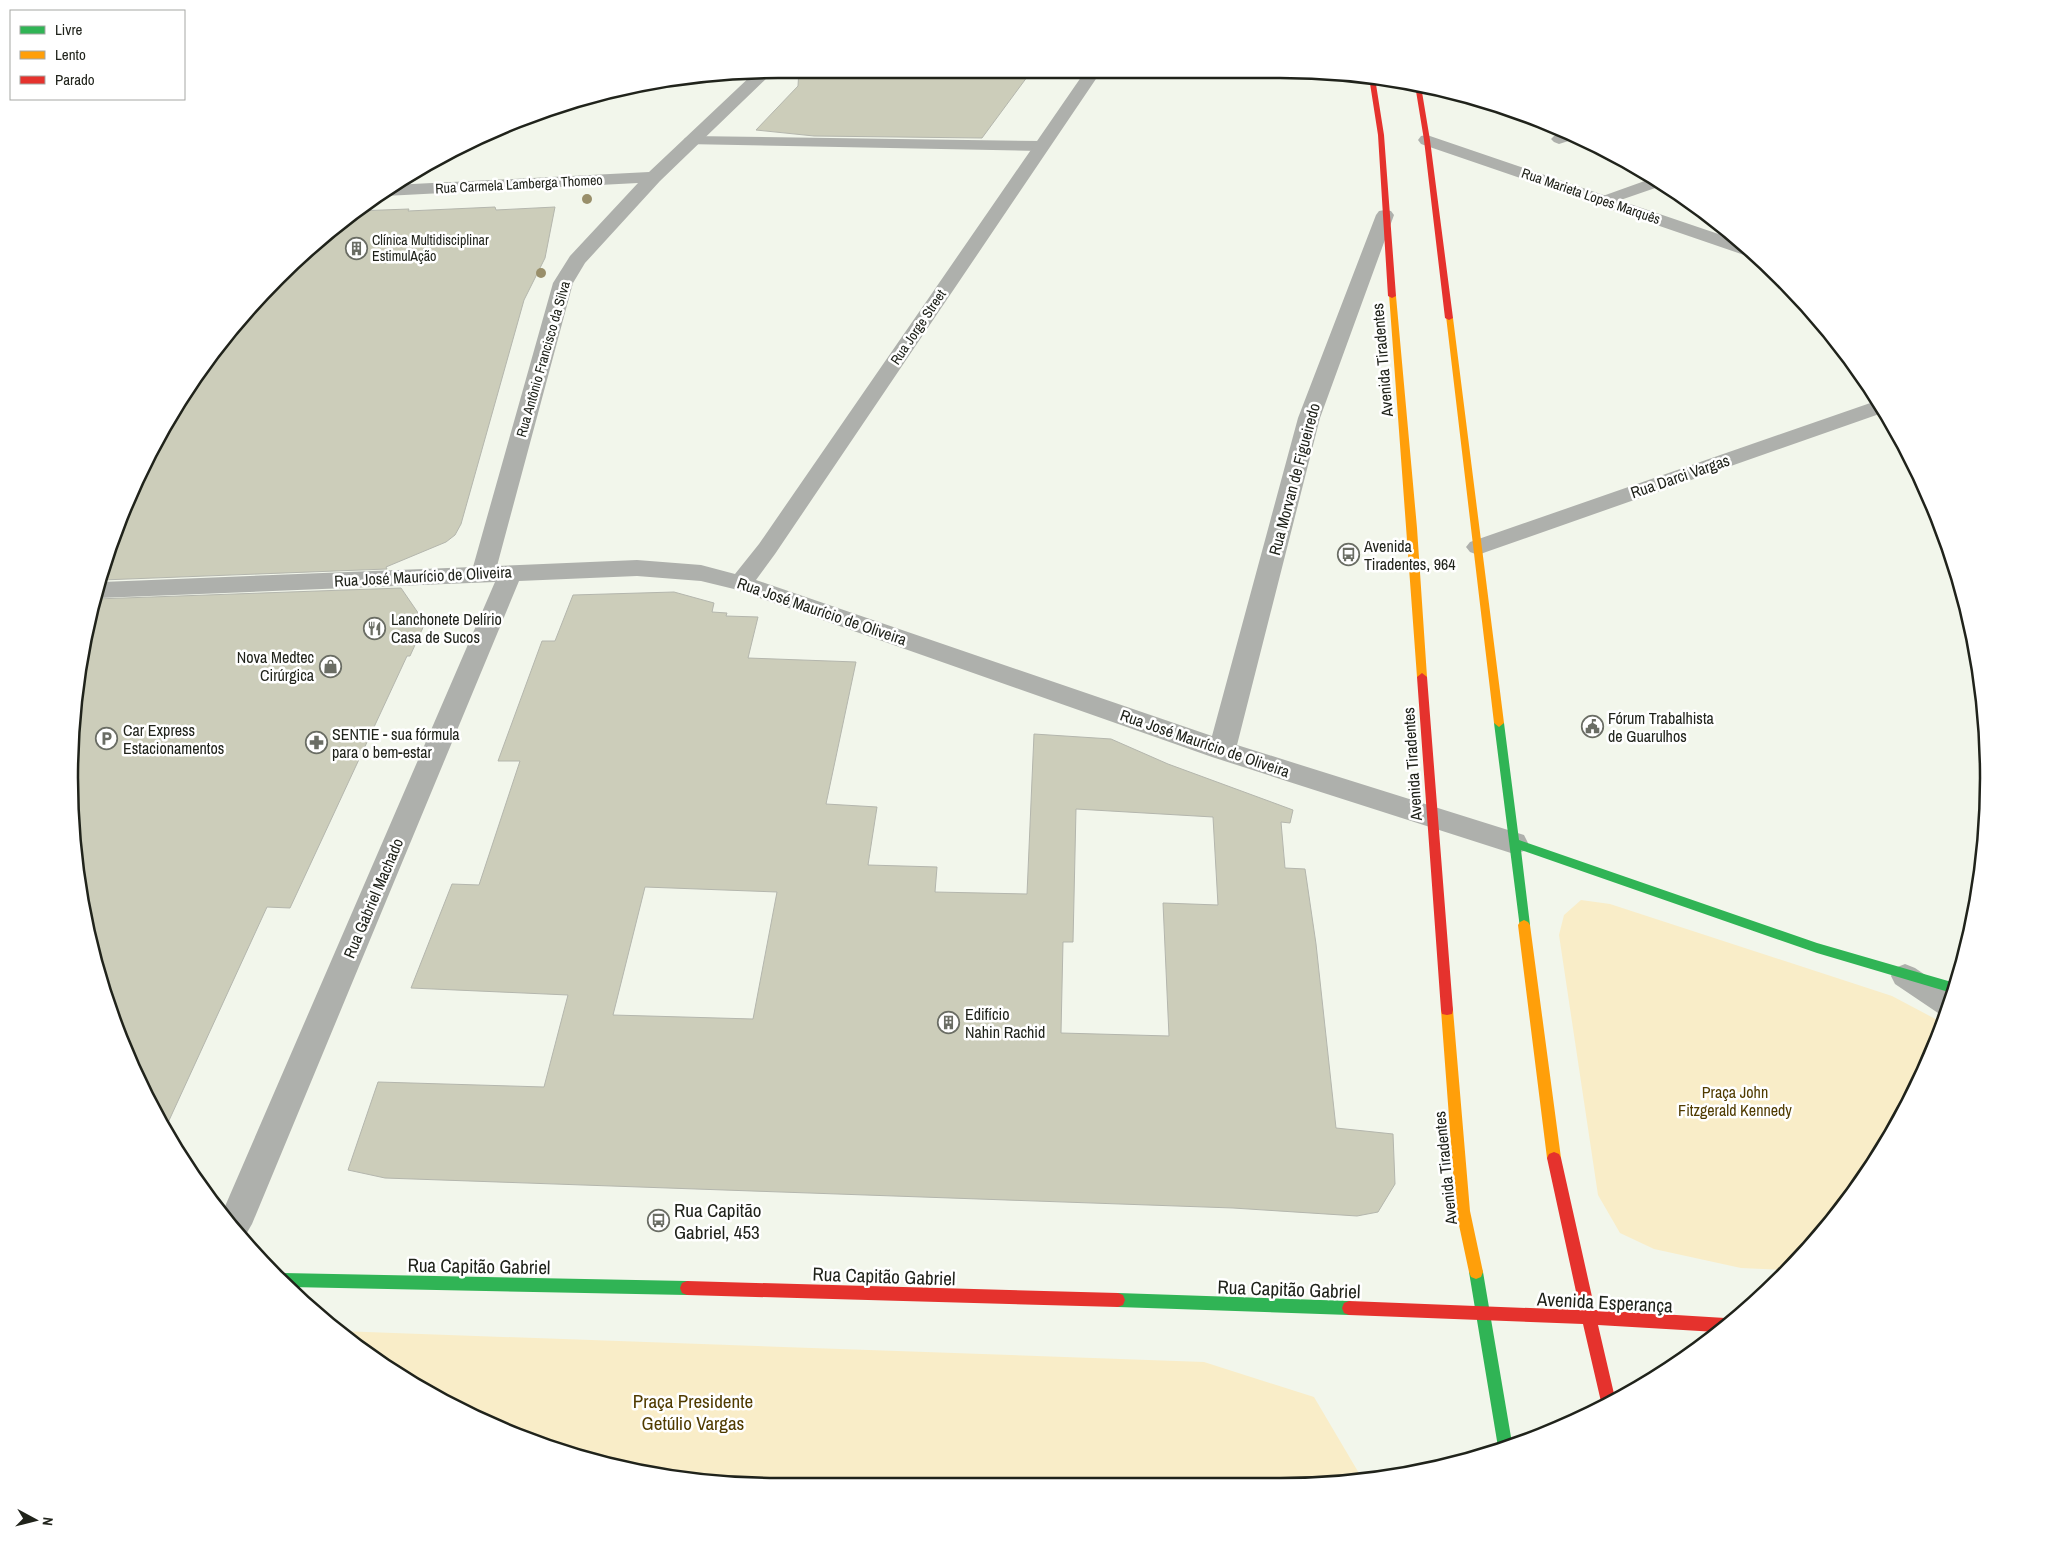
<svg xmlns="http://www.w3.org/2000/svg" width="2058" height="1555" font-family="'Archivo Narrow',sans-serif">
	<rect width="100%" height="100%" fill="#f2f6eb"/>
	<path fill="#f9edc8" d="M1581 900 1610 904 1892 996 1943 1023 1935 1048 1870 1171 1789 1270 1741 1268 1654 1249 1620 1233 1598 1195 1559 935 1564 915Z
		M339 1331 1204 1362 1314 1397 1363 1480H685L550 1449 423 1391Z"/>
	<path fill="#cccdba" stroke="#b4b6ad" fill-rule="evenodd" d="M799 69H1033L982 138 814 136 756 130 798 86Z
		M495 207 496 210 555 207 545 258 524 300 461 524 455 535 446 542 386 567 387 569 102 580 142 464 245 310 310 244 356 211 409 209 408 211Z
		M401 588 425 623 410 656H407L290 908 267 907 166 1127 106 1006 70 824 82 639 96 599Z
		M674 592 714 603 712 612 727 613 726 616 758 617 748 658 856 662 826 804 877 807 868 865 937 867 935 892 1027 894 1034 734 1111 739 1168 764 1293 810 1290 823 1281 822 1285 868 1305 869 1316 944 1336 1128 1393 1134 1395 1184 1378 1212 1357 1216 1233 1208 385 1178 348 1170 378 1082 544 1087 568 995 411 988 452 884 479 885 520 761H498L542 641H555L573 595ZM1076 809 1213 817 1218 905 1163 903 1169 1036 1061 1033 1063 942H1073ZM645 887 777 892 753 1019 613 1015Z"/>
	<g fill="none" stroke-linecap="round" stroke-linejoin="round">
		<path fill="#aeb0ac" fill-rule="evenodd" d="M1568 132 1581 137 1559 144 1554 142 1551 139 1554 136Z
			M691 136 1041 141 1047 143 1049 146 1047 149 1041 151 685 144 683 141 685 138Z
			M1653 178 1664 185 1606 205 1600 203 1598 200 1600 197Z
			M1905 964 1915 968 1952 993 1945 1016 1938 1013 1895 984 1891 976 1895 968Z"/>
		<path fill="#aeb0ac" fill-rule="evenodd" d="M773 69 772 73 660 181 585 263 573 283 497 566 637 560 701 565 735 574 759 544 1086 70H1102L775 554 756 580 1212 736 1298 418 1376 215 1379 211 1385 210 1391 211 1394 215 1320 418 1237 745 1524 835 1528 843 1524 851 1514 854 1212 757 734 589 701 581 637 576 519 581 252 1224 245 1236 223 1211 495 582 99 598 97 597 102 582 473 567 553 283 570 256 638 183 385 196 379 195 393 185 649 172 755 72Z
			M1427 135 1742 242 1759 256H1747L1421 144 1418 140 1421 136Z
			M1879 400 1885 412 1486 552 1478 555 1470 552 1466 547 1470 542Z"/>
		<path fill="#30b455" fill-rule="evenodd" d="M1499 719 1504 723 1519 840 1817 943 1955 983 1952 993 1817 953 1521 850 1530 925 1528 928 1524 930 1520 928 1494 723Z
			M1476 1265 1481 1267 1483 1272 1512 1443 1498 1447 1469 1272 1471 1267Z
			M283 1273 687 1281 692 1283 694 1288 692 1293 687 1295 290 1287 279 1275Z
			M1118 1293 1349 1301 1354 1303 1356 1308 1354 1313 1349 1315 1118 1307 1113 1305 1111 1300 1113 1295Z"/>
		<path fill="#ff9f0a" fill-rule="evenodd" d="M1389 294 1396 296 1417 528 1427 677 1422 681 1417 677Z
			M1446 316 1453 318 1504 723 1499 727 1494 723Z
			M1524 920 1528 922 1530 925 1561 1158 1559 1162 1554 1164 1549 1162 1547 1158 1518 925 1520 922Z
			M1447 1005 1452 1006 1453 1010 1470 1211 1483 1272 1481 1277 1476 1279 1471 1277 1469 1272 1456 1211 1441 1010 1442 1006Z"/>
		<path fill="#e5322d" fill-rule="evenodd" d="M1369 77 1375 78 1384 135 1396 296 1392 298 1388 296 1378 135Z
			M1415 85 1421 86 1430 140 1453 318 1449 320 1445 318 1424 140Z
			M1422 673 1427 677 1453 1010 1452 1014 1447 1015 1442 1014 1441 1010 1417 677Z
			M1554 1152 1559 1154 1561 1158 1595 1310 1725 1318 1731 1321 1717 1332 1598 1325 1615 1398 1602 1406 1583 1324 1349 1315 1344 1313 1342 1308 1344 1303 1349 1301 1580 1310 1547 1158 1549 1154Z
			M687 1281 1118 1293 1123 1295 1125 1300 1123 1305 1118 1307 687 1295 682 1293 680 1288 682 1283Z"/>
	</g>
	<g fill="#998f6a">
		<circle cx="587" cy="199" r="5"/>
		<circle cx="541" cy="273" r="5"/>
	</g>
	<defs>
		<symbol id="building-ring" viewBox="-11 -11 22 22"><circle r="9.5" fill="#fff" stroke="#6a6d64" stroke-width="1.5"/><path d="M-4-6H4V6H1V3H-1V6H-4ZM-2.5-4.3h1.7v1.8h-1.7ZM.8-4.3h1.7v1.8H.8ZM-2.5-1h1.7V.8h-1.7ZM.8-1h1.7V.8H.8Z" fill="#6a6d64"/></symbol>
		<symbol id="bus-ring" viewBox="-11 -11 22 22"><circle r="9.5" fill="#fff" stroke="#6a6d64" stroke-width="1.5"/><path d="M-5-6H5V4H4V6H2V4H-2V6H-4V4H-5ZM-3.5-4V0h7V-4ZM-3.5 1.2v1.5H-2V1.2ZM2 1.2v1.5H3.5V1.2Z" fill="#6a6d64"/></symbol>
		<symbol id="restaurant-ring" viewBox="-11 -11 22 22"><circle r="9.5" fill="#fff" stroke="#6a6d64" stroke-width="1.5"/><path d="M-5-6h1v4h1v-4h1v4h1v-4h1v5L-1.5 .5V6h-2V.5L-5-1ZM5-6V6H3V1.5H1.5Q1.5-4 5-6Z" fill="#6a6d64"/></symbol>
		<symbol id="shop-ring" viewBox="-11 -11 22 22"><circle r="9.5" fill="#fff" stroke="#6a6d64" stroke-width="1.5"/><path d="M-5-2.5h2.3a2.7 3.5 0 0 1 5.4 0H5L5.5 6h-11ZM-1.5-2.5h3a1.5 2.3 0 0 0-3 0Z" fill="#6a6d64"/></symbol>
		<symbol id="civic-ring" viewBox="-11 -11 22 22"><circle r="9.5" fill="#fff" stroke="#6a6d64" stroke-width="1.5"/><path d="M-.6-6.5H3V-4.5H.6V-3L4-1V1h2V6H-6V1h2V-1L-.6-3ZM-1.2 2.5V6h2.4V2.5Z" fill="#6a6d64"/></symbol>
		<symbol id="parking-ring" viewBox="-11 -11 22 22"><circle r="9.5" fill="#fff" stroke="#6a6d64" stroke-width="1.5"/><path d="M-3.5-5.5H1a3.5 3.5 0 0 1 0 7H-1V5.5H-3.5ZM-1-3.4V-.6H.8a1.4 1.4 0 0 0 0-2.8Z" fill="#6a6d64"/></symbol>
		<symbol id="pharmacy-ring" viewBox="-11 -11 22 22"><circle r="9.5" fill="#fff" stroke="#6a6d64" stroke-width="1.5"/><path d="M-2-6h4v4h4v4h-4v4h-4v-4h-4v-4h4Z" fill="#6a6d64"/></symbol>
	</defs>
	<g fill-rule="evenodd">
		<use href="#building-ring" x="344" y="236" width="25" height="25"/>
		<use href="#bus-ring" x="1336" y="542" width="25" height="25"/>
		<use href="#restaurant-ring" x="362" y="616" width="25" height="25"/>
		<use href="#shop-ring" x="318" y="654" width="25" height="25"/>
		<use href="#civic-ring" x="1580" y="714" width="25" height="25"/>
		<use href="#parking-ring" x="94" y="726" width="25" height="25"/>
		<use href="#pharmacy-ring" x="304" y="730" width="25" height="25"/>
		<use href="#building-ring" x="936" y="1010" width="25" height="25"/>
		<use href="#bus-ring" x="646" y="1208" width="25" height="25"/>
	</g>
	<g text-anchor="middle" dominant-baseline="central" stroke-width="5" stroke-linejoin="round" paint-order="stroke">
		<g font-size="14" fill="#20231b" stroke="#fff">
			<text transform="translate(519 184) rotate(-3)">Rua Carmela Lamberga Thomeo</text>
			<text transform="translate(1591 196) rotate(19)">Rua Marieta Lopes Marquês</text>
			<text transform="translate(918 327) rotate(-56)">Rua Jorge Street</text>
			<text transform="translate(543 359) rotate(-74)">Rua Antônio Francisco da Silva</text>
		</g>
		<g font-size="14" fill="#20231b" stroke="#fff" text-anchor="start">
			<text x="372" y="240">Clínica Multidisciplinar<tspan x="372" dy="16">EstimulAção</tspan></text>
		</g>
		<g font-size="16" fill="#20231b" stroke="#fff">
			<text transform="translate(1382 360) rotate(-95)">Avenida Tiradentes</text>
			<text transform="translate(1680 476) rotate(-19)">Rua Darci Vargas</text>
			<text transform="translate(1294 479) rotate(-75)">Rua Morvan de Figueiredo</text>
			<text transform="translate(423 576) rotate(-3)">Rua José Maurício de Oliveira</text>
			<text transform="translate(822 611) rotate(19)">Rua José Maurício de Oliveira</text>
			<text transform="translate(1205 743) rotate(19)">Rua José Maurício de Oliveira</text>
			<text transform="translate(1412 764) rotate(-94)">Avenida Tiradentes</text>
			<text transform="translate(373 898) rotate(-67)">Rua Gabriel Machado</text>
			<text transform="translate(1445 1168) rotate(-96)">Avenida Tiradentes</text>
		</g>
		<g font-size="16" fill="#20231b" stroke="#fff" text-anchor="start">
			<text x="1364" y="546">Avenida<tspan x="1364" dy="18">Tiradentes, 964</tspan></text>
			<text x="391" y="619">Lanchonete Delírio<tspan x="391" dy="18">Casa de Sucos</tspan></text>
			<text x="314" y="657" text-anchor="end">Nova Medtec<tspan x="314" dy="18">Cirúrgica</tspan></text>
			<text x="1608" y="718">Fórum Trabalhista<tspan x="1608" dy="18">de Guarulhos</tspan></text>
			<text x="123" y="730">Car Express<tspan x="123" dy="18">Estacionamentos</tspan></text>
			<text x="332" y="734">SENTIE - sua fórmula<tspan x="332" dy="18">para o bem-estar</tspan></text>
			<text x="965" y="1014">Edifício<tspan x="965" dy="18">Nahin Rachid</tspan></text>
		</g>
		<g font-size="16" fill="#503b00" stroke="#fff">
			<text x="1735" y="1092">Praça John<tspan x="1735" dy="18">Fitzgerald Kennedy</tspan></text>
		</g>
		<g font-size="19" fill="#20231b" stroke="#fff" text-anchor="start">
			<text x="674" y="1210">Rua Capitão<tspan x="674" dy="22">Gabriel, 453</tspan></text>
		</g>
		<g font-size="19" fill="#20231b" stroke="#fff">
			<text transform="translate(479 1266) rotate(1)">Rua Capitão Gabriel</text>
			<text transform="translate(884 1276) rotate(2)">Rua Capitão Gabriel</text>
			<text transform="translate(1289 1289) rotate(2)">Rua Capitão Gabriel</text>
			<text transform="translate(1605 1302) rotate(3)">Avenida Esperança</text>
		</g>
		<g font-size="19" fill="#503b00" stroke="#fff">
			<text x="693" y="1401">Praça Presidente<tspan x="693" dy="22">Getúlio Vargas</tspan></text>
		</g>
	</g>
	<path d="M0 0H2058V1555H0ZM778 78H1280A700 700 0 0 1 1980 778V778A700 700 0 0 1 1280 1478H778A700 700 0 0 1 78 778V778A700 700 0 0 1 778 78Z" fill="#fff" fill-rule="evenodd"/>
	<path fill="none" stroke="#20231b" stroke-width="2.5" d="M778 78H1280A700 700 0 0 1 1980 778V778A700 700 0 0 1 1280 1478H778A700 700 0 0 1 78 778V778A700 700 0 0 1 778 78Z"/>
	<rect x="10" y="10" width="175" height="90" fill="#ffffff" stroke="#a6a7a4"/>
	<rect x="20" y="26" width="25" height="8" fill="#30b455" stroke="#a6a7a4"/>
	<text x="55" y="35" font-size="15" fill="#20231b">Livre</text>
	<rect x="20" y="51" width="25" height="8" fill="#ff9f0a" stroke="#a6a7a4"/>
	<text x="55" y="60" font-size="15" fill="#20231b">Lento</text>
	<rect x="20" y="76" width="25" height="8" fill="#e5322d" stroke="#a6a7a4"/>
	<text x="55" y="85" font-size="15" fill="#20231b">Parado</text>
	<g transform="translate(35 1520) rotate(97)" stroke="#ffffff" stroke-width="4" paint-order="stroke">
	<path d="M0-4L9 19L0 12L-9 19Z" fill="#20231b"/>
	<text y="-8" font-size="14" font-weight="bold" text-anchor="middle" fill="#20231b">N</text>
	</g>
</svg>
